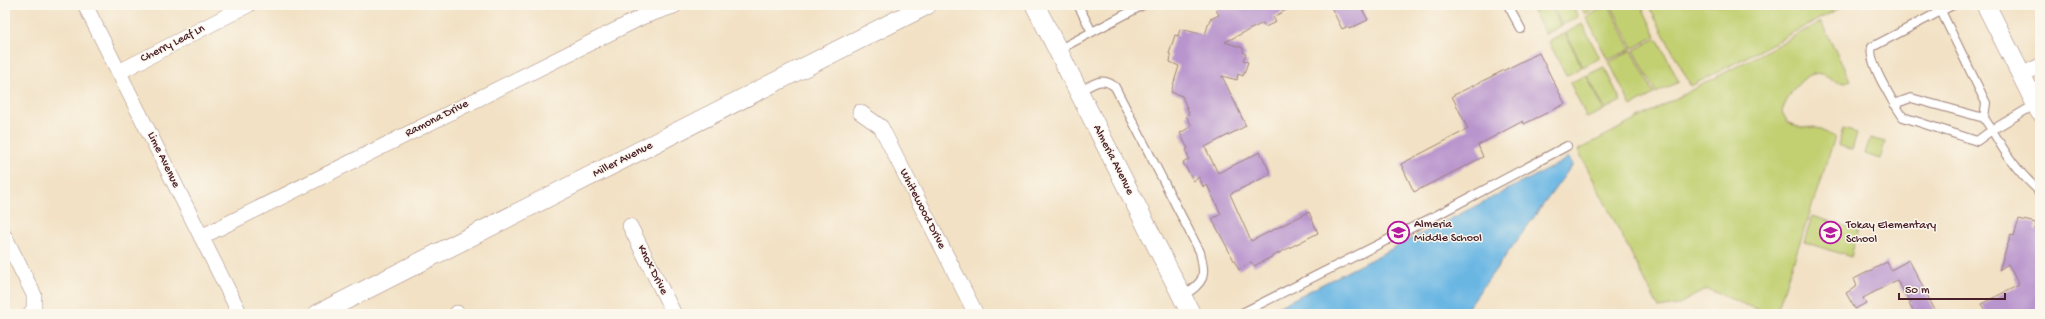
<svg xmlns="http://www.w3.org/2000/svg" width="2045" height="319" font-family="'Gochi Hand',sans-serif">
	<rect width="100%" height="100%" fill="#fbf7ec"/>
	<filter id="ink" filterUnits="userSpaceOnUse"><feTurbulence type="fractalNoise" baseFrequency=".025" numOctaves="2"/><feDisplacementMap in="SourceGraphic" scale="8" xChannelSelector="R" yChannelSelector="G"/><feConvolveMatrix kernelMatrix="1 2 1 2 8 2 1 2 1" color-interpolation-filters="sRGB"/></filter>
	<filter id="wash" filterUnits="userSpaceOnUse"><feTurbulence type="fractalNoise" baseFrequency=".012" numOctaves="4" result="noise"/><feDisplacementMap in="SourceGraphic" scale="16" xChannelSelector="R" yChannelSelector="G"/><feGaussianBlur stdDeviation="0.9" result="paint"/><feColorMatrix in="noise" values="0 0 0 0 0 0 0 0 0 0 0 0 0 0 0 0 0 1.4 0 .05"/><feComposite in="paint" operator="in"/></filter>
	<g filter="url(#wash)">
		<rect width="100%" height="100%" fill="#f2e1c4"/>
		<path fill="#c2d072" stroke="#86784e" d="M1530 5H1550L1561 26 1545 34Z
			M1552 5H1572L1578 17 1562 25Z
			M1580 5H1603L1585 14Z
			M1609 5 1631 49 1608 60 1586 17Z
			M1611 5H1641L1656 36 1633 48Z
			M1648 5H1846L1691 86Z
			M1821 22 1850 80C1836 86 1835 80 1825 75 1805 66 1786 98 1782 112L1787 121 1795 126 1802 128 1814 127 1835 137 1776 314H1768L1707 289 1677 305 1659 308 1578 150Z
			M1582 24 1600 58 1583 67 1566 33Z
			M1565 33 1582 67 1566 76 1549 42Z
			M1657 38 1679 82 1656 93 1634 50Z
			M1632 50 1654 94 1631 106 1609 62Z
			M1604 67 1621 101 1605 109 1587 75Z
			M1586 75 1604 110 1587 118 1570 83Z
			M1843 129 1857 133 1852 150 1838 145Z
			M1870 138 1885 142 1880 159 1865 154Z
			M1812 216 1858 230 1851 257 1804 242Z"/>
		<path fill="#69b6e3" stroke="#5a6a87" d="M1568 157 1573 164 1463 314H1264L1560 163Z"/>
		<g id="blocks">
			<path fill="#b995cd" d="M1228 5H1296L1273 17 1276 22 1265 27 1263 23 1225 42 1243 48V52L1246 54 1243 60 1248 62 1243 76 1238 74 1237 80 1222 76 1246 126 1205 147 1218 173 1260 152 1271 174 1230 194 1251 241 1309 212 1318 233 1254 266 1251 262 1239 270 1212 219 1221 214 1207 185 1203 187 1199 177 1194 181 1183 163 1189 159 1186 150 1188 149 1180 133 1192 126 1186 116 1189 113 1182 96 1171 92 1179 66 1170 62 1171 55 1169 54 1175 35 1178 36 1180 29 1205 35 1210 19 1219 15 1216 10Z
				M1330 5H1360L1368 20 1349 29 1348 26 1342 29Z
				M1539 53 1565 104 1524 124 1523 121 1478 145 1483 157 1414 192 1401 164 1468 129 1452 96Z
				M2019 219 2036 223 2035 230 2040 231V314H1987L1981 304 2019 285 2008 264 1999 270 2011 235 2014 236Z
				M1909 260 1937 314H1915L1909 304 1911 303 1897 280 1863 298 1866 303 1855 309 1846 293 1857 286 1854 279 1887 262 1891 270Z"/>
		</g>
	</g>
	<g filter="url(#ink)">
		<use href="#blocks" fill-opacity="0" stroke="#9e8078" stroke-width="1"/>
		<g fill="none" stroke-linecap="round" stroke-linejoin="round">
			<defs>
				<path id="service" d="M1078 5 1092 32
					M1508 5 1521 29
					M1941 11 1953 5
					M1058 50 1143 5
					M1078 92C1092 85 1102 75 1115 87L1200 252C1206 278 1205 281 1183 296
					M1894 104 1911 98 1984 118 1992 130 1977 141 1903 117C1894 104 1867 61 1872 47L1941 11 1986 103 1984 118
					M2036 104 1992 130C2005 153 2017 171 2037 189
					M2040 180 2037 189 2040 196
					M1240 314 1437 215 1567 146"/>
				<path id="minor" d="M85 5 240 314
					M119 72 248 5
					M2021 75 2040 66
					M860 112 881 127 976 314
					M630 226 674 314
					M5 237 34 295V309L30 314
					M201 237 642 17 674 6
					M457 313V314"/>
				<path id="tertiary" d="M1035 5 1191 314
					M1986 5 2040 112
					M318 314 927 5"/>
			</defs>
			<use href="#service" stroke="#9e8078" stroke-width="10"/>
			<use href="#minor" stroke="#9e8078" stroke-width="16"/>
			<use href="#tertiary" stroke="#9e8078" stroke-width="20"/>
			<use href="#service" stroke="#fff" stroke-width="8"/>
			<use href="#minor" stroke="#fff" stroke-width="15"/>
			<use href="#tertiary" stroke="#fff" stroke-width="19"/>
		</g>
	</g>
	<defs>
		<symbol id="school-ring" viewBox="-11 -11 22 22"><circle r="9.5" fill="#fbf7ec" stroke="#b5179e" stroke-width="1.5"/><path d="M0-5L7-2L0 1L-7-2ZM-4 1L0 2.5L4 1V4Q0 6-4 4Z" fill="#b5179e"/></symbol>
	</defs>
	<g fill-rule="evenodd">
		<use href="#school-ring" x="1386" y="220" width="25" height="25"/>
		<use href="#school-ring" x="1818" y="220" width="25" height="25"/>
	</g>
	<g text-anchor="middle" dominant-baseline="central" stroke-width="3" stroke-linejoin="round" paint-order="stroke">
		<g font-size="12" fill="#4a1f2b" stroke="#fbf7ec">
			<text transform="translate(173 44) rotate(-27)">Cherry Leaf Ln</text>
			<text transform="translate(437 119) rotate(-27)">Ramona Drive</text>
			<text transform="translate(163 160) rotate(64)">Lime Avenue</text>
			<text transform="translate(623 160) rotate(-27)">Miller Avenue</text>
			<text transform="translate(1113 160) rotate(63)">Almeria Avenue</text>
			<text transform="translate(922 209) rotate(63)">Whitewood Drive</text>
			<text transform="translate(652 270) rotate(63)">Knox Drive</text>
		</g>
		<g font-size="12" fill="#4a1f2b" stroke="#fbf7ec" text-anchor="start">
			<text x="1414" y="225">Almeria<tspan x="1414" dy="14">Middle School</tspan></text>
			<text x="1846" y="226">Tokay Elementary<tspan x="1846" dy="14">School</tspan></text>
		</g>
	</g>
	<rect width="2045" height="319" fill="none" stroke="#fbf7ec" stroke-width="20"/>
	<path d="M1899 293v6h106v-6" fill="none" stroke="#4a1f2b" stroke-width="2"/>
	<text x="1905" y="293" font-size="12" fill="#4a1f2b" stroke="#fbf7ec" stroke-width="3" paint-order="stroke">50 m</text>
</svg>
